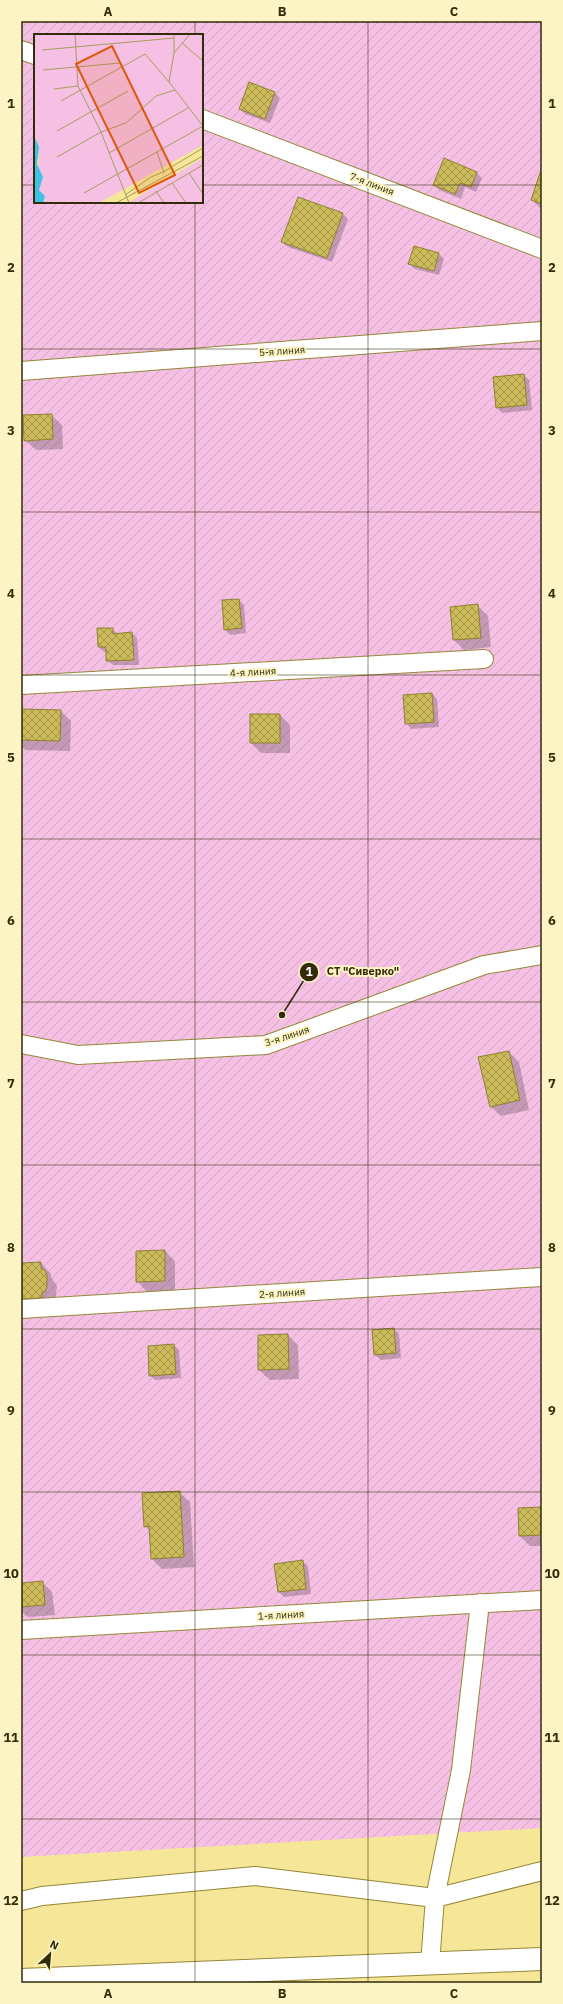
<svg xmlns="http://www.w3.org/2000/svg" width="563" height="2004" font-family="'IBM Plex Sans',sans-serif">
	<defs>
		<pattern id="garden-furrows" width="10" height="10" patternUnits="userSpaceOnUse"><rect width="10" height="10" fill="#f5c0e3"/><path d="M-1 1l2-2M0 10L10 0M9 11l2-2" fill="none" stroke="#d2a5c1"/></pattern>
		<pattern id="building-cross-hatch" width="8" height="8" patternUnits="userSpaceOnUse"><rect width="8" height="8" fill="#ccbb5a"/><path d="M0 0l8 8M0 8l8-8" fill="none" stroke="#a69849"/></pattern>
	</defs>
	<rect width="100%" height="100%" fill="#f5e797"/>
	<path fill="url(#garden-furrows)" fill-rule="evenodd" d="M21 21H542V1828L21 1857ZM35 35H202V202H35Z"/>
	<path fill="#0003" d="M250 83 275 93 280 98 270 123 245 114 240 109Z
		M445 159 477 173 482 178 476 192 465 187 461 199 439 190 434 185Z
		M542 174V210L532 200Z
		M298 198 343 214 348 219 332 262 288 247 282 242Z
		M542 211V219L540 217Z
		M438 253 444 259 439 275 415 269 410 264Z
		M524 375 529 380 532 410 502 413 497 407Z
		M51 415 62 425 63 449 36 450 25 440Z
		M239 600 244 605 246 633 230 635 225 629Z
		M478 606 488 616 491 647 464 650 454 640Z
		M112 629 118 634 132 633 137 638 139 665H113L107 660V652H104L99 647Z
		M432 694 437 699 439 727 411 729 406 723Z
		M21 710 61 711 71 721 70 751 25 750 21 746Z
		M280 715 290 725V753H261L251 743Z
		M509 1052 519 1062 529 1110 501 1116 490 1106Z
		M165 1251 175 1261V1291L147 1292 137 1281Z
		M41 1263 51 1274V1277L57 1286 55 1302 21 1304V1264Z
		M394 1329 399 1334 401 1358 381 1360 375 1355Z
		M288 1335 298 1345 299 1379 270 1380 259 1370Z
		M174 1345 179 1350 181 1378 155 1380 150 1375Z
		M179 1492 190 1502 194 1567 162 1569 152 1559 150 1531 145 1526Z
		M542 1508V1546H530L520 1536Z
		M302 1561 308 1566 311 1594 284 1597 279 1592Z
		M42 1582 52 1592 55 1615 28 1617 21 1611V1584Z"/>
	<path fill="url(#building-cross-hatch)" stroke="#8e8130" d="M249 82 275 92 265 119 239 109Z
		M444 158 477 172 471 187 460 183 455 194 433 185Z
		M540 173H542V204L531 200Z
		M298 197 343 213 327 258 281 242Z
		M414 246 439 253 434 271 408 264Z
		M524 374 527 405 496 408 493 377Z
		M52 414 53 439 24 441 23 415Z
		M239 599 242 628 224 630 222 600Z
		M478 604 481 638 453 640 450 607Z
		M97 628H113V634L132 632 134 660 106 661V647H98Z
		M432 693 434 722 405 724 403 695Z
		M21 709 61 710 60 741 21 740Z
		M250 714H280V743H250Z
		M509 1051 520 1100 490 1107 478 1057Z
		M165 1250V1281L136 1282V1251Z
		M41 1262V1269H44L47 1275V1286L45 1292H42V1298L21 1299V1263Z
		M394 1328 396 1353 374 1355 372 1330Z
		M288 1334 289 1369 258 1370V1335Z
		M174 1344 176 1374 149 1376 148 1346Z
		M180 1491 184 1557 151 1559 149 1526 144 1527 142 1493Z
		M542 1507V1535L519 1536 518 1508Z
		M303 1560 306 1589 278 1592 274 1564Z
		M43 1581 45 1605 21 1607V1583Z"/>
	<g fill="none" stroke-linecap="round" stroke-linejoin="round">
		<defs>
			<path id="service" d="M21 50 35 55
				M202 119 542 249
				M21 371 542 331
				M21 685 484 659
				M21 1044 78 1055 266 1045 484 965 542 955
				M21 1309 542 1277
				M21 1630 542 1600
				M21 1901 42 1896 255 1876 435 1898 542 1871
				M430 1964 435 1898 461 1770 480 1603"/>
			<path id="minor" d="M21 1980 542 1959"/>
		</defs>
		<use href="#service" stroke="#958738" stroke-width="20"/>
		<use href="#minor" stroke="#958738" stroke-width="24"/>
		<use href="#service" stroke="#fff" stroke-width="18"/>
		<use href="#minor" stroke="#fff" stroke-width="22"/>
	</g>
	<path fill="none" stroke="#312b09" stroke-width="1" stroke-opacity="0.55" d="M195 21V35M368 21V1983M21 185H35M202 185H542M195 202V1983M21 349H542M21 512H542M21 675H542M21 839H542M21 1002H542M21 1165H542M21 1329H542M21 1492H542M21 1655H542M21 1819H542"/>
	<g text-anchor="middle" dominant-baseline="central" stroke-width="4" stroke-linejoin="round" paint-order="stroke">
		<g font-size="10" fill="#312b09" stroke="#fcf4c5">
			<text transform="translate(372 184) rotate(21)">7-я линия</text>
			<text transform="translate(282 351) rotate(-4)">5-я линия</text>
			<text transform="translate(253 672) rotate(-3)">4-я линия</text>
			<text transform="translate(287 1036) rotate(-18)">3-я линия</text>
			<text transform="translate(282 1293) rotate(-4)">2-я линия</text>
			<text transform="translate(281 1615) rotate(-3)">1-я линия</text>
		</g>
	</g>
	<g transform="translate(34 34)">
		<rect width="169" height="169" fill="#f5e797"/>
		<path d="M0 0H169V111L65 169H9L11 166 4 154 5 113 0 102ZM169 124V169H94L97 167Z" fill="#f5c0e3"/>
		<path d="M0 102 5 113 3 130 9 143 5 156 11 162 9 169H0Z" fill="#41c2e4"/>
		<path fill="none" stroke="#a79c5e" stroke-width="1" d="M41 0 44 52 67 98 95 169M156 0 140 19 135 48 169 92M148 9 169 27M8 16 140 4M140 19V0M9 36 86 29M20 55 44 52M27 67 111 20 135 48M23 97 94 57M123 118 130 139M75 119 154 74M23 123 67 98 92 89 122 62 141 56M155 139 169 160M138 149 152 169M122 157 130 169M50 159 169 92M91 161 117 143 129 138 169 114M82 169 169 122M104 169 169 131"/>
		<path fill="#df570c" fill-opacity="0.15" stroke="#df570c" stroke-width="2" d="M78 12 141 141 105 159 42 30Z"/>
		<rect width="169" height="169" fill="none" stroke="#312b09" stroke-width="2"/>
	</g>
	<path fill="none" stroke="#312b09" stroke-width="1.5" d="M282 1015L309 972"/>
	<g fill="#312b09" stroke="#fcf4c5" stroke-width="1.5">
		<circle cx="282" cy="1015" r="4"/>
		<circle cx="309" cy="972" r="10"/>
	</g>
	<g font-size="12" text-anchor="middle" font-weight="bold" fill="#fff">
		<text x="309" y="976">1</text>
	</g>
	<g font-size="11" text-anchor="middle" font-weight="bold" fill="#312b09" stroke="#fcf4c5" stroke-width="4" stroke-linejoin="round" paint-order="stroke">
		<text x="363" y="975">СТ "Сиверко"</text>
	</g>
	<rect width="563" height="2004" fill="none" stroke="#fcf4c5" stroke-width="44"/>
	<g transform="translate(50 1954) rotate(26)" stroke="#fcf4c5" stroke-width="3" paint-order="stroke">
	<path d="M0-3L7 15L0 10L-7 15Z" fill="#312b09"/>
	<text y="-6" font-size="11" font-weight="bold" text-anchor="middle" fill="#312b09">N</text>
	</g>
	<rect x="22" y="22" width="519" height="1960" fill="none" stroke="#312b09" stroke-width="1.5"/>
	<g font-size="13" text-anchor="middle" font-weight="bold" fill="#312b09">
		<text x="108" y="16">A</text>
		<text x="282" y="16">B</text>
		<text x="454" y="16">C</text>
		<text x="11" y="108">1</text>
		<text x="552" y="108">1</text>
		<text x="11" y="272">2</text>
		<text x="552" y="272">2</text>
		<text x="11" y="435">3</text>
		<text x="552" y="435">3</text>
		<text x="11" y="598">4</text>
		<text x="552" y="598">4</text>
		<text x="11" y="762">5</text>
		<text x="552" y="762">5</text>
		<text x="11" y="925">6</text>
		<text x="552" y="925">6</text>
		<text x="11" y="1088">7</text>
		<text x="552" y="1088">7</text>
		<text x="11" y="1252">8</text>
		<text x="552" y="1252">8</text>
		<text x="11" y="1415">9</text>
		<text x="552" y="1415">9</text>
		<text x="11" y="1578">10</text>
		<text x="552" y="1578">10</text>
		<text x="11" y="1742">11</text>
		<text x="552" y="1742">11</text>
		<text x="11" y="1905">12</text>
		<text x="552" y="1905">12</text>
		<text x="108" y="1998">A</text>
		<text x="282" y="1998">B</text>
		<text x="454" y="1998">C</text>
	</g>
</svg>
